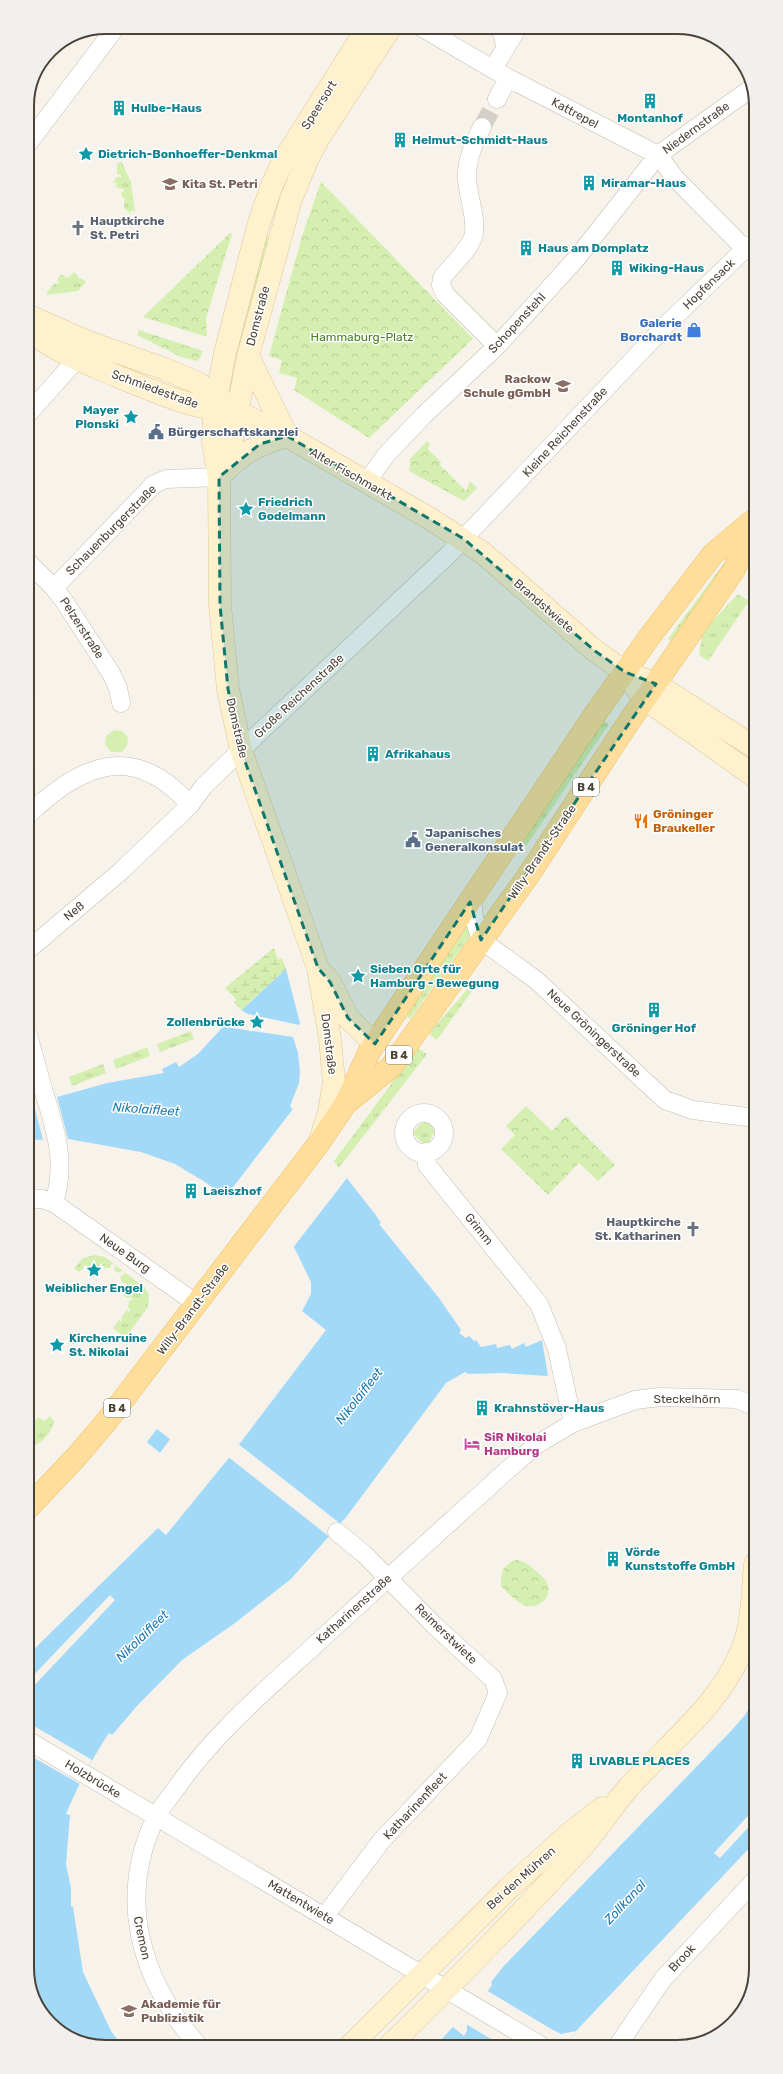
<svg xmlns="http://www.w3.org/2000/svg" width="783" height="2074" font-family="Rubik,sans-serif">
	<defs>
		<pattern id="grass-tufts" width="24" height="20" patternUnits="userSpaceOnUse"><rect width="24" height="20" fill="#d5efb0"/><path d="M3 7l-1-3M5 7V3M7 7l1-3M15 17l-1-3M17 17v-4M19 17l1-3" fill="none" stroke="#b8ce98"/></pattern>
		<pattern id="forest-crowns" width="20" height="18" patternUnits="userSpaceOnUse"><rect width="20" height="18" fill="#d5efb0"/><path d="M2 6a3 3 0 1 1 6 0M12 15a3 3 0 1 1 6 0" fill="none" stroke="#b8ce98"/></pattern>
		<pattern id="wetland-marsh" width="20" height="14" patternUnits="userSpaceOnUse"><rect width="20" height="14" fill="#d5efb0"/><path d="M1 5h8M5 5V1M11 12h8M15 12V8" fill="none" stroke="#b8ce98"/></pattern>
	</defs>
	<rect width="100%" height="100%" fill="#f7f3eb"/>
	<path fill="url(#grass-tufts)" d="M121 161 131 182 135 212 132 210 130 213 124 208 125 198 122 197 121 192 124 191 123 188 120 189 115 186 117 184 115 182 112 183 117 177H121V175L117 174V164Z
		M266 237H271L239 363 235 361Z
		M74 272 79 277 78 279 81 278 86 282 78 291 47 295V292L55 283 57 284 59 282 57 280 61 274 66 278 69 277Z
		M729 556 732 559 675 645 668 639Z
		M738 594 749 601 708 661 699 655 702 636 709 625Z
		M604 721 609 724 526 846 523 843 527 834Z
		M467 925 470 927V936L410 1019 406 1016Z
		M473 981 477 984 437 1040 429 1034C443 1015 460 1000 473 981Z
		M191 1031 194 1039 160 1052 157 1044Z
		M147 1047 150 1056 116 1069 113 1060Z
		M418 1048 427 1054 334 1174 328 1169Z
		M103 1064 106 1073 72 1086 69 1077Z
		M426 1119 436 1128 427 1147 412 1133Z
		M95 1255 105 1257 145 1288 149 1295 148 1307 123 1341 119 1339 122 1335 113 1328 119 1320 121 1322 122 1320 121 1318 127 1310 129 1312 131 1310 128 1308 129 1301 132 1300 131 1297 127 1298 123 1295 125 1293 122 1290V1286H127V1283H122L120 1277 125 1273 122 1271 118 1273 114 1270 115 1266 112 1263 110 1268H104L102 1263 99 1264 100 1269 95 1273 92 1271 88 1273 86 1265H84L83 1269 79 1272 74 1269 83 1258Z
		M50 1416 54 1421C52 1432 41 1446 29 1446V1428L38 1417 44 1421Z"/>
	<path fill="url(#forest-crowns)" d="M321 182 473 339 369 438 294 390 297 378 279 373 282 360 269 356 302 236Z
		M230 233 232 234 206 318 207 337 143 317Z
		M139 330 203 351 198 361 181 357 137 335Z
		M427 441 430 443 428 449 441 462 440 465 466 491 470 481 477 488 464 501 409 471 410 459Z
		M526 1106 552 1131 566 1116 615 1165 598 1181 579 1163 548 1195 501 1149 515 1135 506 1126Z
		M516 1560C525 1561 528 1564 535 1570 540 1575 546 1578 548 1586 552 1600 534 1611 522 1604 514 1600 507 1592 501 1586 500 1573 503 1565 516 1560Z"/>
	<path fill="url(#wetland-marsh)" d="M274 948 278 960 282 958 286 969 241 1010 234 1002 236 999 225 988Z"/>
	<path fill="#d5efb0" d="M114 730 122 731 128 737 127 746 122 752H111L105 745 106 736Z"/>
	<path fill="#a2d9f9" d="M286 969 300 1023 293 1037 298 1053 300 1072 299 1083 290 1106 375 1214 381 1223 379 1224 439 1298 461 1330 459 1333 466 1338 469 1336 474 1341 476 1340 481 1347 496 1344 497 1348 510 1345 512 1349 524 1343 526 1347 542 1340 548 1376 502 1373 468 1374 465 1372 446 1383 347 1516 291 1579 235 1623 182 1660 137 1706 112 1735 109 1733C92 1759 78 1785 66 1814L70 1815 66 1864 71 1888V1906L73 1907 83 1972 111 2031 123 2047H100L58 2031 30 1989 29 1654 158 1528 166 1535 228 1459 326 1330 302 1311 311 1294V1282L294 1247 205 1182 175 1164 141 1152 68 1139 29 1140V1086L55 1089 57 1097 107 1083 164 1073 162 1069 176 1062 179 1067 198 1054 220 1030Z
		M157 1429 170 1439 160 1453 147 1442Z
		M756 1697V1841L576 2031 565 2045H436L453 2027 464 2036 467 2031V2020L492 1985 491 1982 503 1967 731 1731 745 1715Z"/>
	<path fill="#f7f3eb" d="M241 1010 248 1014 299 1025 293 1037 225 1027Z
		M29 1086 55 1089 68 1139 43 1140Z
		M293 1109 347 1178 292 1249 224 1199Z
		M237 1443 342 1525 331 1538 227 1456Z
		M110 1595 115 1600 29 1691V1680Z
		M29 1723 92 1760 80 1784 29 1755Z
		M756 1807V1819L720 1858 714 1853Z
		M486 1990 553 2030 561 2034 576 2031 565 2045H501L466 2024V2019Z"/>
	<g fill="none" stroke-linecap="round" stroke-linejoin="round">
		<path stroke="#d5d0c7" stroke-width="18" stroke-dasharray="18 9" stroke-linecap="butt" d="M482 127 497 99"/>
		<defs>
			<path id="street" d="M421 27 508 78 658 155 675 178 745 249
				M496 27 502 31 505 46
				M493 69 518 27
				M497 99 508 78
				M482 127C474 144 466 160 467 179 468 196 478 222 473 237 469 250 450 267 442 278L441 285 445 294 497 346
				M27 145 116 27
				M28 414 77 359
				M366 483 386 455 424 415 497 346 576 259 658 155 753 87
				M28 562 54 588 64 601 111 673 118 688 121 703
				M54 588 154 484 166 479 219 477
				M28 815C81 764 134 741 190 805
				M472 898 474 918 481 940 536 980 665 1100 693 1110 755 1118
				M28 950 120 872 190 805 204 786 241 750 448 555 666 325 745 249 753 244
				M28 1035C33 1053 38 1071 43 1089 55 1128 67 1161 54 1203
				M404 1133a20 20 0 1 1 40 0a20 20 0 1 1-40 0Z
				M426 1152 427 1165 539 1304 557 1349 573 1423
				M29 1199H42L54 1203 197 1304
				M29 1741 540 2045
				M325 1916 382 1840 478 1739 498 1693 493 1679 435 1626 364 1554 337 1532
				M618 2045 663 1979 756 1879
				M199 2046C141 1982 116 1899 156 1817 161 1807 170 1797 177 1787 216 1732 267 1689 316 1644 378 1587 441 1530 503 1474L536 1445 573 1423 635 1400 660 1397 737 1399 755 1406"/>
			<path id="secondary" d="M27 315 86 341 165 369 198 383 236 411 287 436 429 518 483 553 595 651 625 672 656 684 754 747
				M27 328C53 352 87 363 119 377 154 391 191 409 229 410
				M248 356 287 436
				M223 473C245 451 257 445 287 436
				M220 476 229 456 248 356 291 199 308 158 320 136 391 27
				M633 684 645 699 754 776
				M324 975 330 982 348 1018 375 1044
				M321 1137 329 1112 334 1082 330 1039 318 968 241 750 228 689 220 605 219 477 213 443 214 410 225 353 258 226 272 185 282 163 368 27
				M350 2046 509 1888 570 1833 602 1808
				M389 2046C455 1981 520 1915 582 1847 599 1828 612 1807 628 1788 667 1745 718 1707 741 1652 753 1626 752 1592 755 1564"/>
			<path id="primary" d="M349 1101 391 1067 528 876 624 729 734 570 752 522
				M29 1507 77 1456 106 1422 319 1143 346 1103 369 1052 598 710 650 636 713 554 751 522"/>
		</defs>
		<use href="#street" stroke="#c7bdaf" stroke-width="19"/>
		<use href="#secondary" stroke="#dfc898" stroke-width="23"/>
		<use href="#primary" stroke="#f1bf5e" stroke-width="23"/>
		<use href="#street" stroke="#fff" stroke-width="18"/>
		<use href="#secondary" stroke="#fff1cd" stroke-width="22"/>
		<use href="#primary" stroke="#ffde9c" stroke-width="22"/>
	</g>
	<path fill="#0f766e" fill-opacity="0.2" stroke="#0f766e" stroke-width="3" stroke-dasharray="8 5" stroke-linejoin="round" d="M287 436 464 539 595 651 625 672 656 684 481 940 470 902 375 1044 348 1018 330 982 318 968 241 750 228 689 220 605 219 477 260 444Z"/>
	<defs>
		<symbol id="building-bare" viewBox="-9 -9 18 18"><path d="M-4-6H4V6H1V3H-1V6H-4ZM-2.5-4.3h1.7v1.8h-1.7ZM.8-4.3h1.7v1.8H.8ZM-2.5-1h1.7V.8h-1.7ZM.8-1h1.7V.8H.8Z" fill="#0f9aa8" stroke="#fff" stroke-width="2.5" paint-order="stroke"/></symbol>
		<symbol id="sight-bare" viewBox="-9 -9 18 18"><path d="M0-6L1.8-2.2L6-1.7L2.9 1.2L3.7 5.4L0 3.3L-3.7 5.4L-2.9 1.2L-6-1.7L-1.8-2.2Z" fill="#0f9aa8" stroke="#fff" stroke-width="2.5" paint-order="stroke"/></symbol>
		<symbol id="school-bare" viewBox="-9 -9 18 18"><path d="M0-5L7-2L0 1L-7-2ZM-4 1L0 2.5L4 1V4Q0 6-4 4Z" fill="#8d6e63" stroke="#fff" stroke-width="2.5" paint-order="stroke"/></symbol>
		<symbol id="church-bare" viewBox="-9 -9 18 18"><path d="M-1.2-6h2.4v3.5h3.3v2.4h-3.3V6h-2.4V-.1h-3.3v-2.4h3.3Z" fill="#6b7280" stroke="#fff" stroke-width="2.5" paint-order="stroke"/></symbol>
		<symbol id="shop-bare" viewBox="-9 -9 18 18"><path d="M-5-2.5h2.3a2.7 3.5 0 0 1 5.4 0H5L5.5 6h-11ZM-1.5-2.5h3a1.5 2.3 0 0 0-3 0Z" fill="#3f7fe0" stroke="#fff" stroke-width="2.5" paint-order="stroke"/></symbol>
		<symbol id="civic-bare" viewBox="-9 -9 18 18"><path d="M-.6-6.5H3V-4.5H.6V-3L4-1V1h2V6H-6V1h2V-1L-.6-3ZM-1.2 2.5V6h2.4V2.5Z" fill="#5c6f8a" stroke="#fff" stroke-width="2.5" paint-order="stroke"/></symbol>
		<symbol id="restaurant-bare" viewBox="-9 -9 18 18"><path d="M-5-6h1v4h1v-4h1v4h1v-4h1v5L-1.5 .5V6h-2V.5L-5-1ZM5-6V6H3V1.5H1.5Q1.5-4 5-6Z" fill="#e8710a" stroke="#fff" stroke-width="2.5" paint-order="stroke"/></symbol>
		<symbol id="hotel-bare" viewBox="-9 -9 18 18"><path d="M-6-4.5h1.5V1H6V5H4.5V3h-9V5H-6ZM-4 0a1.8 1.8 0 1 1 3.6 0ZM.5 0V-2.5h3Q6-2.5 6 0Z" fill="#d1479c" stroke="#fff" stroke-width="2.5" paint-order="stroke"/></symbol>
		<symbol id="university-bare" viewBox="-9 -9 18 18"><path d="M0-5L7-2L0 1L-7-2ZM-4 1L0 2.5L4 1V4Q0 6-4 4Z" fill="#8d6e63" stroke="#fff" stroke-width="2.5" paint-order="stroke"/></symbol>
	</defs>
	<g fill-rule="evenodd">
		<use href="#building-bare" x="639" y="90" width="22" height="22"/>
		<use href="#building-bare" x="108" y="97" width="22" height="22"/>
		<use href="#building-bare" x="389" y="129" width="22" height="22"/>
		<use href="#sight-bare" x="75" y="143" width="22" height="22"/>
		<use href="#building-bare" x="578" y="172" width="22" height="22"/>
		<use href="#school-bare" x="159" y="173" width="22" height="22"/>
		<use href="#church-bare" x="67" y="217" width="22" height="22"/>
		<use href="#building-bare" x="515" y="237" width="22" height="22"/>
		<use href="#building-bare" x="606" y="257" width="22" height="22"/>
		<use href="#shop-bare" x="683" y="319" width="22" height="22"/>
		<use href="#school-bare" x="552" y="375" width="22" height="22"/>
		<use href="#sight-bare" x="120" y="406" width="22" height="22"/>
		<use href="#civic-bare" x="145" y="421" width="22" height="22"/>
		<use href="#sight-bare" x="235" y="498" width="22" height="22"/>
		<use href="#building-bare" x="362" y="743" width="22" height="22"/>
		<use href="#restaurant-bare" x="630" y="810" width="22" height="22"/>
		<use href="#civic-bare" x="402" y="829" width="22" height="22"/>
		<use href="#sight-bare" x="347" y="965" width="22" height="22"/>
		<use href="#building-bare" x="643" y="999" width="22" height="22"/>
		<use href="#sight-bare" x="246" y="1011" width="22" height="22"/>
		<use href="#building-bare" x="180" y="1180" width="22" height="22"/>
		<use href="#church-bare" x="682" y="1218" width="22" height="22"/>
		<use href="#sight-bare" x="83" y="1259" width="22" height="22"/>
		<use href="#sight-bare" x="46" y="1334" width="22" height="22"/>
		<use href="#building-bare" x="471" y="1397" width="22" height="22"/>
		<use href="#hotel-bare" x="461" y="1433" width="22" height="22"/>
		<use href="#building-bare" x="602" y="1548" width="22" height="22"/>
		<use href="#building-bare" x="566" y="1750" width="22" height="22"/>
		<use href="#university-bare" x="118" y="2000" width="22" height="22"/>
	</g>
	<g text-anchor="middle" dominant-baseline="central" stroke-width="3" stroke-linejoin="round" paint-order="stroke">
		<g fill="#fff" stroke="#827b73" stroke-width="1">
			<rect x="573" y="778" width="26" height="18" rx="3"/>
			<rect x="386" y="1046" width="26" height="18" rx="3"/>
			<rect x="104" y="1399" width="26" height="18" rx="3"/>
		</g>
		<g font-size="11" font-weight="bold" fill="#4c4337">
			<text x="586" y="787">B 4</text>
			<text x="399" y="1055">B 4</text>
			<text x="117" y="1408">B 4</text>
		</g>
		<g font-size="12" fill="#4c4337" stroke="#fff">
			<text transform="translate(319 105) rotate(-58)">Speersort</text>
			<text transform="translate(575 113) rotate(28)">Kattrepel</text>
			<text transform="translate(696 128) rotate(-36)">Niedernstraße</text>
			<text transform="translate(709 284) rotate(-44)">Hopfensack</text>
			<text transform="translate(258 316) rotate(-75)">Domstraße</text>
			<text transform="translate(517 323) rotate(-47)">Schopenstehl</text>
			<text transform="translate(155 389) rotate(20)">Schmiedestraße</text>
			<text transform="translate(565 432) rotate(-47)">Kleine Reichenstraße</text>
			<text transform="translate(351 474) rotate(30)">Alter Fischmarkt</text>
			<text transform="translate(111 530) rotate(-45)">Schauenburgerstraße</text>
			<text transform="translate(544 606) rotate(41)">Brandstwiete</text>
			<text transform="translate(82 628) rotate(57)">Pelzerstraße</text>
			<text transform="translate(299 696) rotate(-43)">Große Reichenstraße</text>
			<text transform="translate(237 728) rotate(77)">Domstraße</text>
			<text transform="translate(542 852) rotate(-56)">Willy-Brandt-Straße</text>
			<text transform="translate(74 911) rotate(-40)">Neß</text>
			<text transform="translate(594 1033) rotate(43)">Neue Gröningerstraße</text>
			<text transform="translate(329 1044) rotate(83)">Domstraße</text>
			<text transform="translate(479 1229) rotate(51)">Grimm</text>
			<text transform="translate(125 1253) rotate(35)">Neue Burg</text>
			<text transform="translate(193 1309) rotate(-53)">Willy-Brandt-Straße</text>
			<text x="687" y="1399">Steckelhörn</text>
			<text transform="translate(354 1609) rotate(-42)">Katharinenstraße</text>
			<text transform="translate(446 1634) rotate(44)">Reimerstwiete</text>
			<text transform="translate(93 1779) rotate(31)">Holzbrücke</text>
			<text transform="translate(415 1806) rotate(-47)">Katharinenfleet</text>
			<text transform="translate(521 1878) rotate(-42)">Bei den Mühren</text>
			<text transform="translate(301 1902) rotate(31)">Mattentwiete</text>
			<text transform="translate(142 1938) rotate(78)">Cremon</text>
			<text transform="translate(682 1958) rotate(-47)">Brook</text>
		</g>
		<g font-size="12" font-weight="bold" fill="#0d838f" stroke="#fff" text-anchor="start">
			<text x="131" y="108">Hulbe-Haus</text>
			<text x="650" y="118" text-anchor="middle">Montanhof</text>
			<text x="412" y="140">Helmut-Schmidt-Haus</text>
			<text x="98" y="154">Dietrich-Bonhoeffer-Denkmal</text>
			<text x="601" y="183">Miramar-Haus</text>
			<text x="538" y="248">Haus am Domplatz</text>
			<text x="629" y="268">Wiking-Haus</text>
			<text x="119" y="410" text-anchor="end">Mayer<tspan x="119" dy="14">Plonski</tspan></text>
			<text x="258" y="502">Friedrich<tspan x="258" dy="14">Godelmann</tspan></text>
			<text x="385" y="754">Afrikahaus</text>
			<text x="370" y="969">Sieben Orte für<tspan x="370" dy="14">Hamburg - Bewegung</tspan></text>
			<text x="245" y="1022" text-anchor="end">Zollenbrücke</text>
			<text x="654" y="1028" text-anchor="middle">Gröninger Hof</text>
			<text x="203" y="1191">Laeiszhof</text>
			<text x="94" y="1288" text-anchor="middle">Weiblicher Engel</text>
			<text x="69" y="1338">Kirchenruine<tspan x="69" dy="14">St. Nikolai</tspan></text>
			<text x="494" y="1408">Krahnstöver-Haus</text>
			<text x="625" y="1552">Vörde<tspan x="625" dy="14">Kunststoffe GmbH</tspan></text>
			<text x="589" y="1761">LIVABLE PLACES</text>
		</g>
		<g font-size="12" font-weight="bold" fill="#785e54" stroke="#fff" text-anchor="start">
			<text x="182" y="184">Kita St. Petri</text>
			<text x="551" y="379" text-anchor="end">Rackow<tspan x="551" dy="14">Schule gGmbH</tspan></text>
			<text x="141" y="2004">Akademie für<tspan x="141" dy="14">Publizistik</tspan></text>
		</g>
		<g font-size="12" font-weight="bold" fill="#5b616d" stroke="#fff" text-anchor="start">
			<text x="90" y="221">Hauptkirche<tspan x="90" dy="14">St. Petri</tspan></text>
			<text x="681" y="1222" text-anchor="end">Hauptkirche<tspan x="681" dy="14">St. Katharinen</tspan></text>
		</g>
		<g font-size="12" font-weight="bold" fill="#366cbe" stroke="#fff" text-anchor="end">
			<text x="682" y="323">Galerie<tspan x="682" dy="14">Borchardt</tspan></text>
		</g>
		<g font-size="12" fill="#498021" stroke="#fff">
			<text x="362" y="337">Hammaburg-Platz</text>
		</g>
		<g font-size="12" font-weight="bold" fill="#4e5e75" stroke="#fff" text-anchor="start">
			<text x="168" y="432">Bürgerschaftskanzlei</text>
			<text x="425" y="833">Japanisches<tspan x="425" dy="14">Generalkonsulat</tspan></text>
		</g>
		<g font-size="12" font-weight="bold" fill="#c56008" stroke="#fff" text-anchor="start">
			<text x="653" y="814">Gröninger<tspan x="653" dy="14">Braukeller</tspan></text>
		</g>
		<g font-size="12" font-weight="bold" fill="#b23c85" stroke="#fff" text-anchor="start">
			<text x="484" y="1437">SiR Nikolai<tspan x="484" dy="14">Hamburg</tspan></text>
		</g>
		<g font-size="13" font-style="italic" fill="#207cb4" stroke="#fff">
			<text transform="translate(146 1109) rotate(4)">Nikolaifleet</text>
			<text transform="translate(359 1396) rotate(-52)">Nikolaifleet</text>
			<text transform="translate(142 1636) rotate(-44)">Nikolaifleet</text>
			<text transform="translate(625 1902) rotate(-47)">Zollkanal</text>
		</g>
	</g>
	<path d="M0 0H783V2074H0ZM106 34H677A72 72 0 0 1 749 106V1968A72 72 0 0 1 677 2040H106A72 72 0 0 1 34 1968V106A72 72 0 0 1 106 34Z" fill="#f1f0ef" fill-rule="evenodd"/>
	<path fill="none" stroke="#4c4337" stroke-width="2" d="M106 34H677A72 72 0 0 1 749 106V1968A72 72 0 0 1 677 2040H106A72 72 0 0 1 34 1968V106A72 72 0 0 1 106 34Z"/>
</svg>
